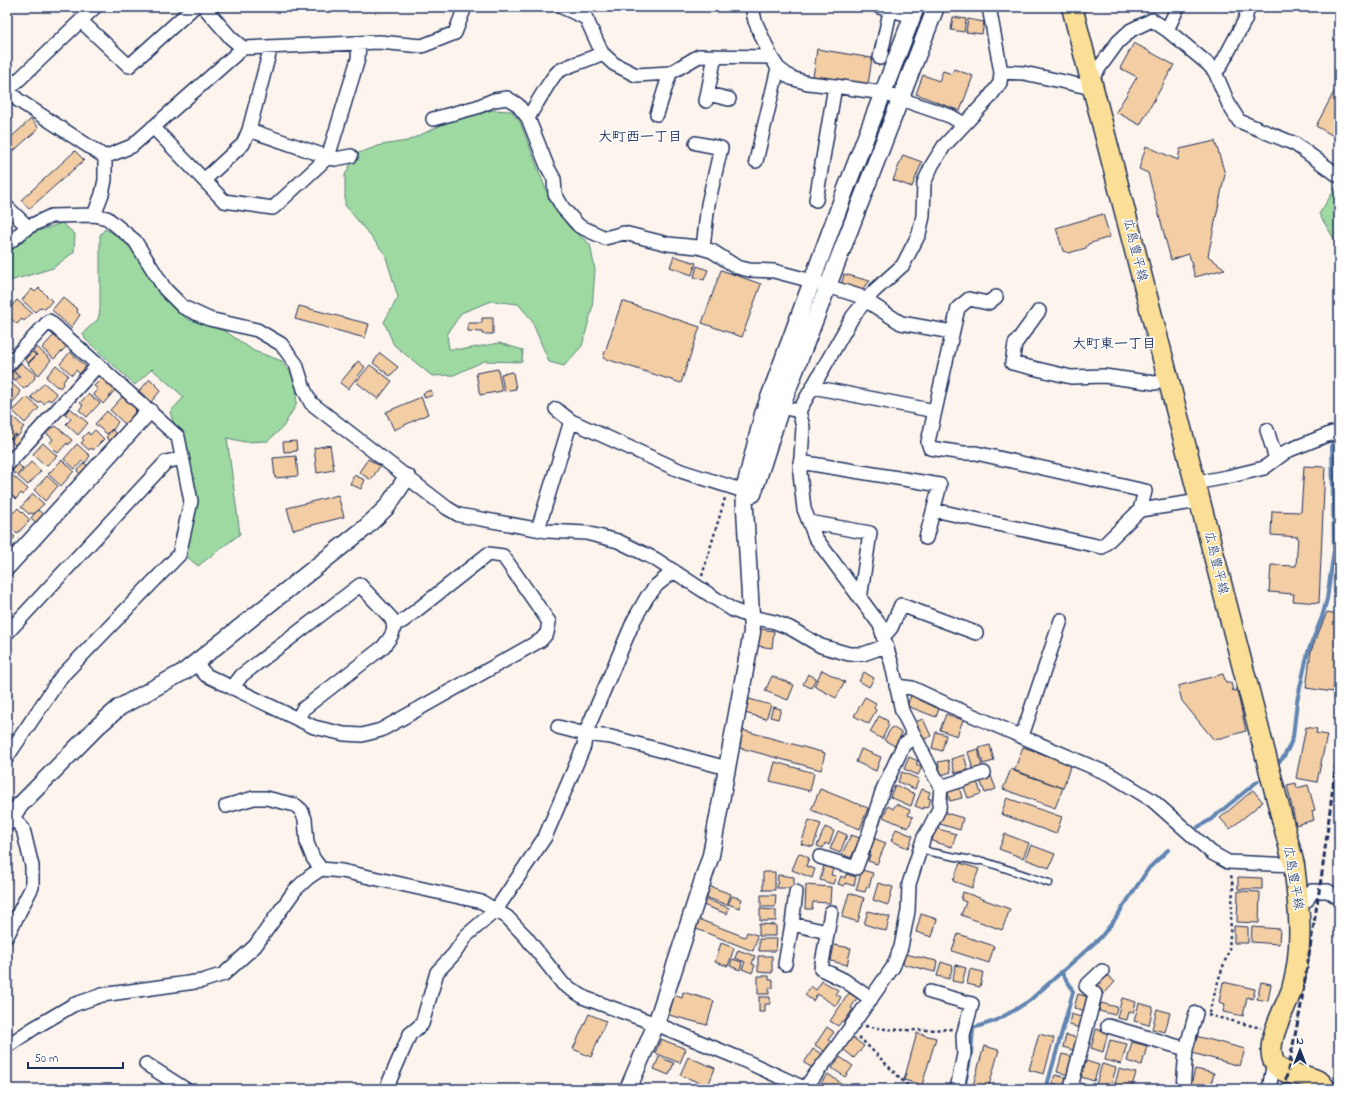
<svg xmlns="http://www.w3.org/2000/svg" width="1346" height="1096" font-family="'Indie Flower','Klee One',sans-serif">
	<rect width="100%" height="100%" fill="#fdf5ed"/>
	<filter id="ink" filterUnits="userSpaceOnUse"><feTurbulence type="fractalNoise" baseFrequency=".025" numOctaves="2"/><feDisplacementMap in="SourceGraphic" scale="8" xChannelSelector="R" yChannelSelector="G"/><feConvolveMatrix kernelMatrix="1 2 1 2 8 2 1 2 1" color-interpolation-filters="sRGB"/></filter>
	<g filter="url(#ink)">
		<path fill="#9dd9a0" stroke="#5c847f" d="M493 110 511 111 520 122 550 200 569 227 590 244 595 270 592 309 582 346 564 366 549 362 531 319 518 304 492 301 461 313 447 335 449 349H466L499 343 523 350 522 362 484 361 454 375 432 376 394 345 384 322 398 297 385 254 345 205V175L356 154 381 145 407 141 446 123Z
			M1338 184 1339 185V247L1319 214Z
			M62 223 75 234 74 252 53 268 10 281 7 285V252L35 232Z
			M105 229 122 238 142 262 171 305 187 319 225 331 254 351 282 361 297 381 296 405 283 427 268 441 245 442 227 438 240 534 198 566 181 552 193 502 182 434 173 421 170 412 184 397 152 369 135 385 85 339 83 333 98 319 100 310V235Z"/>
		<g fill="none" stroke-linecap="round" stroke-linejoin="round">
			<path stroke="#6185b2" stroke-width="4" d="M1275 765 1283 758 1289 747 1293 737 1297 701 1308 652 1322 617 1327 599 1334 550 1332 441 1339 410
				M1198 827 1210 820 1258 781
				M782 1089 785 1081
				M964 1089 971 1055 973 1028 995 1021 1013 1011 1029 1001 1100 938 1113 922 1149 868 1168 850
				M1046 1089 1073 992 1070 985 1061 972"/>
		</g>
		<path fill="#f3cda3" stroke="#1b2f5e" d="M954 7H969L968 12 954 10Z
			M953 17 966 19 964 32 951 30Z
			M968 19 984 22 982 34 966 32Z
			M1134 43 1174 65 1140 125 1116 112 1137 77 1120 68Z
			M817 49 872 58 868 85 813 77Z
			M954 69 973 76 960 111 916 94 923 75 939 81 943 71 952 74Z
			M1335 90 1339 92V134L1337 138 1316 126Z
			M31 119 39 128 7 157V141Z
			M1215 141 1225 174 1208 256 1225 269 1195 277 1189 254 1171 260 1148 173 1139 169 1146 146 1178 160 1180 149Z
			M75 151 84 160 29 209 21 200Z
			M903 155 922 162 912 187 893 180Z
			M1103 214 1110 237 1088 244 1086 248 1069 253 1063 251 1056 228Z
			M674 256 696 263 692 275 670 267Z
			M697 266 708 270 704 280 694 277Z
			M721 270 761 284 742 337 702 323Z
			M844 274 870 281 860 291 841 286Z
			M39 288 52 301 45 309 41 307 35 312 22 300 32 289 35 292Z
			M63 297 78 310 77 312 80 315 71 328 52 310Z
			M17 300 32 313 24 321 22 319 17 324 7 315V311Z
			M622 301 700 327 681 383 603 358Z
			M299 306 369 324 365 338 295 319Z
			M482 318H493V334H482V332L468 331V323H482Z
			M56 333 68 345 54 359 42 348Z
			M37 347 51 360 39 375 28 364 37 355 33 351Z
			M32 352 36 355 28 363 25 359Z
			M70 352 86 367 80 374 76 370 72 375 60 364Z
			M380 353 398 367 390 376 373 363Z
			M358 361 365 367 348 389 340 383Z
			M21 363 36 375 34 377 35 378 27 387 26 386 24 389 15 381 20 376 14 371Z
			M56 365 68 375 63 382 64 383 60 388 58 386 57 387 46 377Z
			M370 365 392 381 378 399 356 382Z
			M498 369 502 391 480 395 476 373Z
			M11 370 18 376 13 381 7 376Z
			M513 372 516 389 504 391 501 374Z
			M102 378 115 390 103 404 93 394 98 389 94 386Z
			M7 379 20 391 19 393 20 394 13 402 11 400 7 405Z
			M150 379 161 390 151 402 139 391Z
			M44 383 57 394 51 401 48 399 44 404 40 401 38 403 31 397Z
			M431 390 433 395 425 398 423 393Z
			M88 394 100 403 87 417 79 410 83 405 80 403Z
			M123 396 137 408 135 410 136 411 132 416 133 417 126 425 110 410Z
			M27 397 39 408 25 423 13 411Z
			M421 397 428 414 394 430 386 412Z
			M70 408 88 423 78 435 66 424 71 419 65 414Z
			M107 411 118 422 113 430 112 429 107 434 95 424Z
			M11 415 24 427 21 430 22 431 18 436 15 434 11 439 7 436V418Z
			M52 426 54 428 56 426 72 440 68 445 67 443 58 453 49 444 53 439 46 433Z
			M95 430 104 439 93 450 91 448 89 450 81 443 84 440 82 438 88 432 90 435Z
			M112 430 119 436 112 443 106 437Z
			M16 435 22 441 17 447 11 441Z
			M296 441 297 451 284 452 283 442Z
			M43 443 57 456 46 466 33 454Z
			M77 444 90 456 85 463 82 461 75 469 64 459Z
			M330 445 334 470 317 473 314 448Z
			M296 456 298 476 275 478 273 458Z
			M368 459 380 466 371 480 359 472Z
			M62 460 74 471 61 486 48 474Z
			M31 462 41 471 28 485 18 476Z
			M84 463 89 467 82 476 77 471Z
			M18 464 23 469 17 475 12 471Z
			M1304 466 1325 467 1319 603 1293 601 1294 594 1269 592 1271 565 1296 566 1298 537 1271 535 1272 511 1301 512Z
			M12 475 28 489 23 495 21 493 16 499 7 491V478L8 477 9 478Z
			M354 475 365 480 361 489 350 484Z
			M47 476 58 486 45 501 34 490Z
			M33 494 44 504 33 514 31 513 29 514 21 507Z
			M338 495 344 517 293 530 287 508Z
			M18 508 30 520 17 534 7 524V519Z
			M38 510 45 516 38 524 31 518Z
			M7 529 15 537 9 544 7 542Z
			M9 544 15 548 9 555 7 554V547Z
			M1327 612 1339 614V649L1333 692 1306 688 1311 651Z
			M760 629 774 631 772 648 758 646Z
			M822 670 845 682 836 698 814 686Z
			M864 672 874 678 869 687 859 681Z
			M808 674 816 678 811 688 803 684Z
			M1223 674 1226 683H1231L1233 691 1237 690 1246 731 1214 740 1182 701 1178 686Z
			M772 676 794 685 788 700 765 691Z
			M911 695 940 706 936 717 907 706Z
			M865 697 876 703 874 708 876 710 869 724 854 716Z
			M749 699 771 705 766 719 745 713Z
			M773 707 781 709 778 719 770 717Z
			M946 714 963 720 957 736 940 730Z
			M879 716 888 721 887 724 889 725 882 739 870 732Z
			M923 719 931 736 923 740 915 722Z
			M892 727 902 733 895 746 884 740Z
			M1306 727 1317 729 1316 733 1327 735 1317 782 1296 778Z
			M742 730 825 753 821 770 737 747Z
			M936 732 946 735 942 751 932 748Z
			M990 745 994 761 983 764 979 748Z
			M1023 747 1071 764 1063 788 1014 771Z
			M861 749 881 757 876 771 856 762Z
			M978 749 982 767 973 769 968 752Z
			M964 755 968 770 955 773 951 759Z
			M909 757 918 761 916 764 922 767 918 775 904 769Z
			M948 760 951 772 941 775 938 762Z
			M775 762 814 773 810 791 770 781Z
			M1011 769 1063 788 1055 808 1003 789Z
			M902 772 919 779 915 789 898 782Z
			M991 776 996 789 985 793 980 780Z
			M977 781 981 794 968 798 963 785Z
			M1296 783 1297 788 1308 785 1315 810 1312 811 1314 820 1296 825 1287 785Z
			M895 785 915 794 911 806 890 797Z
			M959 786 962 798 950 801 947 790Z
			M820 789 868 808 860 829 811 810Z
			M922 789 930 792 928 798 931 799 927 808 924 807 923 809 915 806Z
			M1253 790 1263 802 1230 829 1220 818Z
			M1007 798 1062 817 1056 834 1001 814Z
			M896 804 910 810 908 815 913 817 908 828 883 817 888 806 893 809Z
			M943 812 963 818 960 830 940 824Z
			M809 820 821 824 813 847 801 844Z
			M825 827 834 831 829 845 825 843 823 848 817 846Z
			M935 828 956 834 952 847 932 841Z
			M896 829 913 836 908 848 891 841Z
			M838 831 847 835 840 853 830 849Z
			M1005 834 1029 843 1023 858 999 849Z
			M851 835 860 838 851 858 842 854Z
			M873 838 886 843 877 864 868 861 871 852 868 851Z
			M1031 845 1055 854 1049 868 1025 859Z
			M799 853 809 858 806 866 815 869 812 878 792 870Z
			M960 863 979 869 972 888 953 881Z
			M824 866 833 869 831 875 836 876 833 884 820 880Z
			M862 870 873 873 869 887 867 886 865 892 856 890Z
			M763 872H775V890H763Z
			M846 874 856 877 854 886 845 883 844 886 838 884 841 876 845 878Z
			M778 875 794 877V888H777Z
			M1238 877 1262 878V889H1238Z
			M878 883 893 887 888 905 873 900Z
			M806 885 831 887 830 903 813 902 812 909H805Z
			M709 886 731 894 727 905 705 897Z
			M1238 891 1260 892 1259 923 1237 922Z
			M963 892 1010 909 1002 930 961 915 966 902 961 900Z
			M849 893 864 898 858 922 842 917Z
			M761 895H776L775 907H761Z
			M732 896 742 899 739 908 728 904Z
			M705 899 729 908 727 914 703 905Z
			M760 909 776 910V921H760Z
			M868 911 890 917 886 931 864 924Z
			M921 914 937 919 932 937 916 932Z
			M698 919 745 937 747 932 757 935 756 942 753 951 694 928Z
			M759 924 776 925V936H759Z
			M1234 926 1248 927V943H1234Z
			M1252 927 1280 929 1279 944 1251 942Z
			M958 934 994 946 989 963 952 951Z
			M759 939H777L776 951H759Z
			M721 943 734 948 728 966 715 962Z
			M834 945 851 948 847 965 831 961Z
			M738 950 755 956 752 964 755 965 752 973 742 969 745 962 735 958Z
			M905 954 937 961 935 972 903 964Z
			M758 956H772V973L758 972Z
			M732 959 742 962 740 970 730 966Z
			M941 962 953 966 949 979 937 976Z
			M956 965 966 968 962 983 952 981Z
			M970 969 983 972 980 987 967 984Z
			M1106 974 1115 982 1104 994 1095 986Z
			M758 976H769V980H773V988H769V994H758Z
			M822 981 838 990 835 994 841 997 836 1006 817 994 813 1001 805 995 811 986 816 990Z
			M1223 982 1255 989 1253 999 1247 997 1243 1016 1223 1012 1225 1004 1219 1002Z
			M1261 982 1271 984 1268 1001 1257 999Z
			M683 992 714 1001 707 1025 669 1015 674 995 682 998Z
			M849 993 857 998 851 1008 853 1009 844 1022 842 1021 838 1026 830 1021Z
			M1078 994 1089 997 1086 1011 1074 1008Z
			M759 997H770V1004H765V1012H759Z
			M1122 998 1136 1002 1133 1013 1129 1012 1127 1020 1117 1018Z
			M1101 1003 1117 1007 1115 1015 1099 1011Z
			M1139 1003 1153 1007 1149 1025 1134 1021Z
			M1157 1009 1170 1013 1165 1032 1152 1029Z
			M589 1014 606 1021 591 1057 573 1049Z
			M1071 1014 1084 1018 1081 1028 1069 1025Z
			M827 1027 834 1032 828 1040 831 1042 825 1052 815 1045Z
			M1096 1029 1108 1032 1103 1052 1091 1048Z
			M917 1033 936 1038 922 1085 904 1080Z
			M1039 1034 1054 1038 1044 1074 1029 1070Z
			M1066 1035 1079 1038 1076 1051 1063 1047Z
			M1196 1036 1245 1049 1240 1066 1192 1053Z
			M852 1037 864 1046 854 1058 843 1049Z
			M661 1039 686 1049 680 1063 655 1053Z
			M1110 1040 1127 1044 1121 1064 1105 1060Z
			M1132 1042 1147 1046 1142 1065 1127 1061Z
			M984 1046 999 1050 988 1089H972Z
			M813 1049 822 1054 813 1068 804 1063Z
			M1062 1054 1074 1057 1069 1075 1057 1072Z
			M659 1057 674 1063 669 1075 654 1069Z
			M688 1057 715 1068 708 1086 680 1075Z
			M840 1057 853 1066 845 1077 832 1068Z
			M1086 1061 1099 1065 1094 1081 1081 1077Z
			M1102 1064 1116 1068 1110 1088 1096 1085Z
			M1119 1069 1136 1073 1131 1089 1115 1084Z
			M1195 1069 1214 1073 1210 1089 1191 1085Z
			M828 1074 844 1085 841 1089H827L820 1084Z
			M1055 1075 1068 1078 1066 1087 1052 1083Z"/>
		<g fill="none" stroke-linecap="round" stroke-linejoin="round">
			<defs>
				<path id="service" d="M920 847 930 852 977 861H983L1049 883"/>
				<path id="minor" d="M204 7 231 38 243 48 379 42 422 46 455 33 465 7
					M562 7 586 18 602 53 614 64 636 75 670 73 699 56 771 57
					M752 7 755 21 771 57 778 68 791 78 808 83 835 86 883 93 950 116 964 124
					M879 7 913 16
					M81 21 129 66 194 7
					M1167 30 1178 7
					M880 58 891 7
					M1001 72 1024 73 1083 86 1092 85
					M1215 72 1220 67 1245 20 1248 7
					M1091 79 1118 42 1131 30 1152 20 1167 30 1208 64 1215 72 1229 105 1239 121 1295 144 1339 176
					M7 89 18 100 105 157V180L102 194 94 215
					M8 90 95 7
					M708 94 729 99
					M706 101 715 56
					M657 114 670 73
					M528 118C533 110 553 74 559 71 572 63 588 61 602 53
					M433 119 477 107 494 100 507 98 517 104 528 118 547 166 554 179 555 194 563 208 579 226 605 238 624 233 668 244 698 247 712 251 737 267 749 270 774 271 812 281 859 296 901 323 952 332
					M153 127 224 201 273 208 328 157 358 59 359 43
					M249 130 328 157 335 159 351 156
					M696 143 721 148 708 204 703 248
					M105 157 132 146 243 48
					M756 161 778 68
					M204 180 243 144 249 130 269 54V47
					M816 200 835 86
					M7 207 28 227
					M7 244 28 227 51 216 94 215 107 218 135 241 165 289 183 307 209 319 257 330 281 344 296 364 304 389 311 403 447 508 459 515 547 531 586 533 618 541 655 559 733 610 751 617 775 622 790 628 821 646 849 654H863L886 646
					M1039 311 1015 344 1012 363 1071 377 1104 376 1155 383 1168 380
					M7 366 49 321 178 437 191 501 179 555 61 677 7 757
					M813 387 935 411
					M781 407 799 411 803 427 800 473 804 509 815 537 880 625 892 665 902 711 934 775 941 787 939 809 929 829 924 837 909 884 908 911 901 947 893 967 836 1048 804 1089
					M556 409 571 421 681 471 744 491
					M799 411 853 316 873 292 903 265 919 234 923 216 924 183 932 165 944 146 989 98 1000 83 1001 72 989 7
					M1267 430 1276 459
					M800 462 940 485 926 538
					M7 465 98 365
					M1195 483 1227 477 1264 468 1287 451 1332 433 1339 434
					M934 510 1102 547 1140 510 1145 491 976 453H963L930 448 928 442 958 308 969 299 988 303 996 297
					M1140 510 1200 501
					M809 522 870 533 860 599
					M538 529 571 421
					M7 633 166 462 182 458
					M883 637 891 628 901 605 976 633
					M195 663 206 675 314 727 344 734 362 735 381 730 541 640 547 633 549 622 503 556 488 554 403 621 394 624
					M896 686 912 688 946 704 1111 775 1152 800 1212 853 1228 862 1294 865
					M232 688 242 675 360 585 391 618C398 630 390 638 383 647L303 709 298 719
					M558 727 585 734 611 737 727 768
					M1022 736 1061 620
					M941 787 984 773
					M226 806 254 798H266L295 805 301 810 305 819 307 843 313 858 321 869
					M820 857 856 868 869 833 883 789 904 744 915 737
					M1299 905 1307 900 1312 891H1328L1339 898
					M831 912 821 969 844 980 871 999
					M792 924 827 932
					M7 936 32 887V866L23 829 12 816
					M785 964 792 924 796 892
					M930 992 972 1004 963 1035 964 1054 957 1089
					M1108 1026 1186 1049
					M7 1046 34 1028 73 1005 102 995 202 981 224 974 255 946 295 890 309 877 321 869 342 871 482 902 507 917 526 937 563 984 585 998 656 1024 741 1059 804 1088
					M146 1064 185 1089
					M386 1089 410 1034 422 1024 437 972 454 954 467 935 496 910 545 837 584 746 585 734 634 620 647 597 657 585 674 571
					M1077 1089 1071 1087 1095 994 1086 986 1102 971
					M1183 1089 1186 1049 1196 1013
					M1269 1089 1274 1062"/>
				<path id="tertiary" d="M753 494 781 407 936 7
					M7 567 149 411
					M7 823 20 805 98 726 120 707 185 671 365 528 387 507 407 477
					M628 1089 656 1024 711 855 752 632 744 491 763 414 847 186 916 7"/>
				<path id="primary" d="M1072 7 1294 865C1299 906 1304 949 1292 989 1286 1008 1264 1042 1274 1062 1281 1077 1307 1073 1320 1082 1322 1084 1324 1087 1326 1089"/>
			</defs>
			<use href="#service" stroke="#1b2f5e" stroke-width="9"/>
			<use href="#minor" stroke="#1b2f5e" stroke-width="16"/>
			<use href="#tertiary" stroke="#1b2f5e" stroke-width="19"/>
			<use href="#primary" stroke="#1b2f5e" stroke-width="23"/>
			<path stroke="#1b2f5e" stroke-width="2.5" stroke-dasharray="3 3" stroke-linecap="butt" d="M1335 421 1339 402
				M702 576 725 498
				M1209 1013 1220 975 1229 950 1233 889 1231 874
				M1208 1015 1261 1028
				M865 1026C897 1032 921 1030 953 1029
				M859 1037 911 1089"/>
			<use href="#service" stroke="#fff" stroke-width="6"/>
			<use href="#minor" stroke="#fff" stroke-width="13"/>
			<use href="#tertiary" stroke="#fff" stroke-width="16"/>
			<use href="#primary" stroke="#fbdf96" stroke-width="20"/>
			<path stroke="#1b2f5e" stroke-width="3" stroke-dasharray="6 3" stroke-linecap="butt" d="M1284 1089 1300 1011 1322 873 1339 739"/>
		</g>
	</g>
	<g text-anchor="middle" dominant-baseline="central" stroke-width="3" stroke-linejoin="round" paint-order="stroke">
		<g font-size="13" fill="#1b2f5e" stroke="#fff">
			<text transform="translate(1135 250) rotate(76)">広島豊平線</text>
			<text transform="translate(1216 563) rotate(76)">広島豊平線</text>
			<text transform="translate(1293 878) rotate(80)">広島豊平線</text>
		</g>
		<g font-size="14" font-weight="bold" fill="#1b2f5e" stroke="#fff">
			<text x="640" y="137">大町西一丁目</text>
			<text x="1114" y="344">大町東一丁目</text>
		</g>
	</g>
	<rect width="1346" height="1096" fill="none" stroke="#fff" stroke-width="24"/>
	<rect x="12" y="12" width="1322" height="1072" fill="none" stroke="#1b2f5e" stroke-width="1.5" filter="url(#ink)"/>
	<g transform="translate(1300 1050)" stroke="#ffffff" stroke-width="3" paint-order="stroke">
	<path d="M0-3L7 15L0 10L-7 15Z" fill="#1b2f5e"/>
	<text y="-6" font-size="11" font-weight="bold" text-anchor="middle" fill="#1b2f5e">N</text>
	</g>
	<path d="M28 1062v6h95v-6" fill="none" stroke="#1b2f5e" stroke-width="2"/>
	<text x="34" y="1062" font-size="12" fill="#1b2f5e" stroke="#ffffff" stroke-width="3" paint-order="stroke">50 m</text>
</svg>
